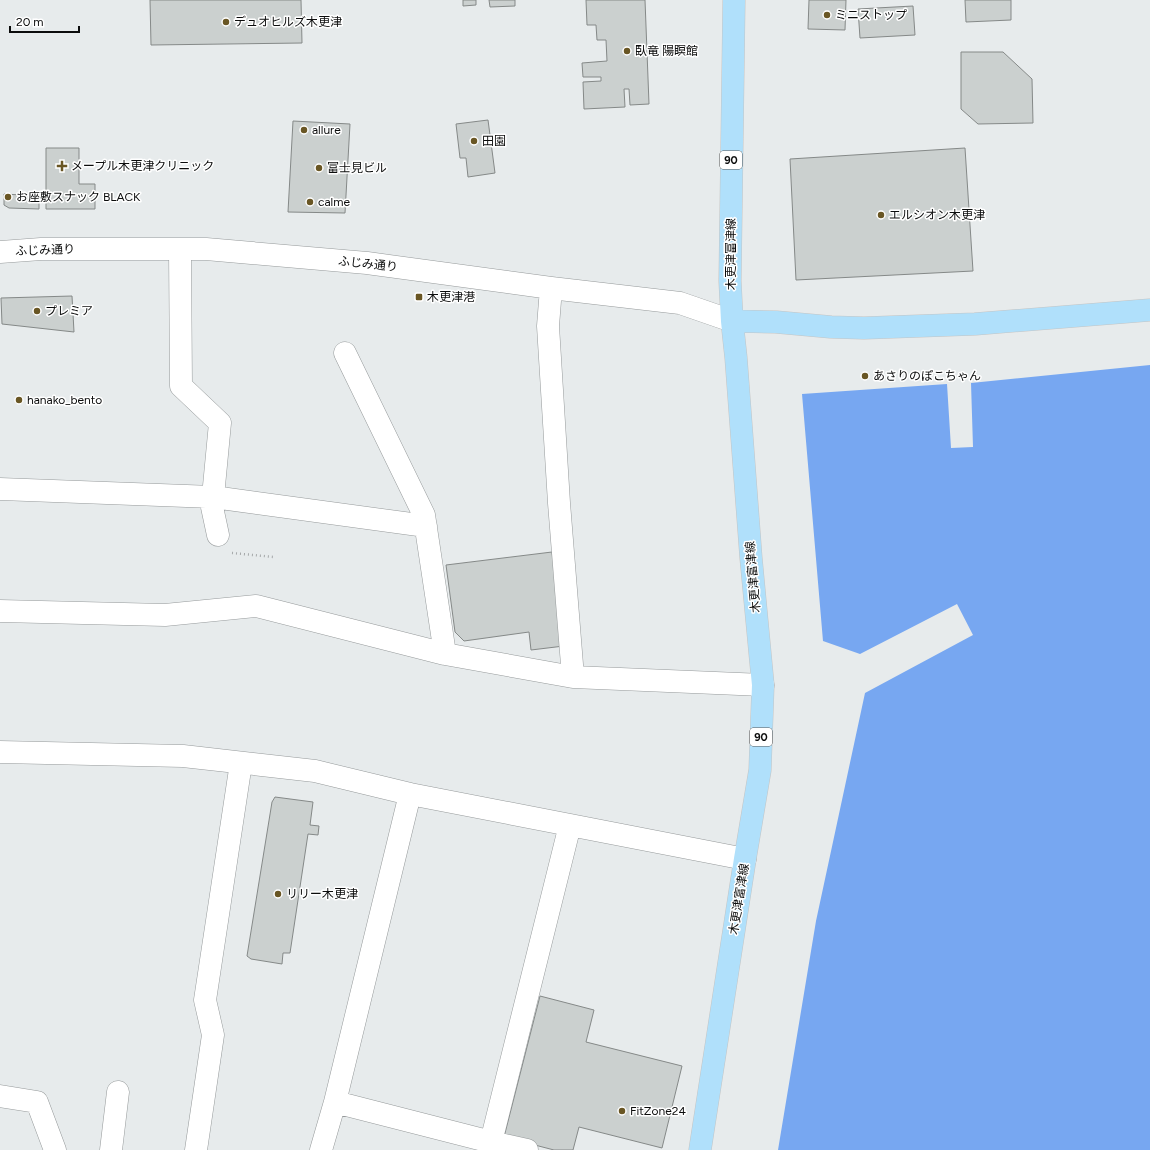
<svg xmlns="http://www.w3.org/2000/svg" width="1150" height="1150" font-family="Figtree,'Noto Sans JP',sans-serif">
	<rect width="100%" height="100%" fill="#e7ebec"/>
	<path fill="#77a7f1" d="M1150 365V1150H778L816 921 865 693 973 635 957 604 860 654 823 641 802 394 947 384 951 448 973 447 971 383Z"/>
	<path fill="#cbd0cf" stroke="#858988" d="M150 0H301L302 43 151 45Z
		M463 0H476V5L463 6Z
		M489 0H515V6L490 7Z
		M586 0H645L649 104 630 105 629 89H624L625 107 584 109 583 82 601 81V77H583L582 63 607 61 606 40H597L596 25H587Z
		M809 0H846L845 30 808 29Z
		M965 0H1011V20L966 22Z
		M913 6 915 35 860 38 858 9Z
		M961 52H1003L1032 79 1033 123 978 124 961 109Z
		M488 120 495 173 468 177 466 158H460L456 124Z
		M293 121 350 124 345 213 288 212Z
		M46 148H79V184H95V209H46Z
		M965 148 973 271 796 280 790 159Z
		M4 194 39 196V209L9 208 4 205Z
		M72 296 74 332 2 324 1 298Z
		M552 552 564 646 531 650 529 632 464 641 455 632 446 565Z
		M275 797 313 802 310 825 319 826 318 835 308 834 290 953H283L282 964 251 959 247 956 272 802Z
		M540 996 594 1010 586 1042 682 1066 662 1148 579 1127 573 1150H554L504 1137Z"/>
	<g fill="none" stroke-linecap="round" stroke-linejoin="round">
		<defs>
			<path id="minor" d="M180 249 181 386 220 423 212 507 218 535
				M0 252 41 249H206L367 263 551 288 680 303 732 321
				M551 288 548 326 559 503 573 677
				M345 353 424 515 445 654
				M0 489 213 497 426 526
				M0 611 165 615 256 606 445 654 573 677 763 685
				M0 752 183 756 315 771 410 794 745 859
				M0 1096 37 1102 55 1150
				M335 1102 491 1142 527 1150
				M111 1150 118 1092
				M196 1150 213 1035 205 1000 241 763
				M321 1150 335 1102 410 794
				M489 1150 570 825"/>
			<path id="major" d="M732 321 776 322 831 327 864 328 975 324 1150 310
				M700 1150 745 859 760 770 763 685 751 558 736 358 732 321 730 281 734 0"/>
		</defs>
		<use href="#minor" stroke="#969a9b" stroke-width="23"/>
		<use href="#major" stroke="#c4c5c5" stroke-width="23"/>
		<path stroke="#a5a8a9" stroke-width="2.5" stroke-dasharray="1 3" stroke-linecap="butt" d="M232 553 274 557"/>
		<use href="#minor" stroke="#fff" stroke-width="22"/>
		<use href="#major" stroke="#b0e0fb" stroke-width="22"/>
	</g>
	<g fill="#695624" stroke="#fff" stroke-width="1.5">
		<circle cx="827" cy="15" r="4"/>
		<circle cx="226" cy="22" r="4"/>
		<circle cx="627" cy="51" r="4"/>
		<circle cx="304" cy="130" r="4"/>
		<circle cx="474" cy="141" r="4"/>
		<path d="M60 160h4v4h4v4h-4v4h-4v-4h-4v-4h4z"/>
		<circle cx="319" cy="168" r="4"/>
		<circle cx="8" cy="197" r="4"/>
		<circle cx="310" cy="202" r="4"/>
		<circle cx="881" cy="215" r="4"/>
		<rect x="415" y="293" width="8" height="8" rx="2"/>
		<circle cx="37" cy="311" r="4"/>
		<circle cx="865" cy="376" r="4"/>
		<circle cx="19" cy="400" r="4"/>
		<circle cx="278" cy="894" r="4"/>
		<circle cx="622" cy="1111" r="4"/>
	</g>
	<g text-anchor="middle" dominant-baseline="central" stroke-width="3" stroke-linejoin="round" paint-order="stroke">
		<g fill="#fff" stroke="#545555" stroke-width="1">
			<rect x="720" y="151" width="22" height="18" rx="3"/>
			<rect x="750" y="728" width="22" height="18" rx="3"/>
		</g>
		<g font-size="11" font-weight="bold" fill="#0b0c0c">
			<text x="731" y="160">90</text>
			<text x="761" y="737">90</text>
		</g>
		<g font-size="12" fill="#0b0c0c" stroke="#fff" text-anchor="start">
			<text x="835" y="15">ミニストップ</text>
			<text x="234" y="22">デュオヒルズ木更津</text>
			<text x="635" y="51">臥竜 陽瞑館</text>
			<text x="312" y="130">allure</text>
			<text x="482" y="141">田園</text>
			<text x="71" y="166">メープル木更津クリニック</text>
			<text x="327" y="168">富士見ビル</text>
			<text x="16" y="197">お座敷スナック BLACK</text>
			<text x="318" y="202">calme</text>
			<text x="889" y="215">エルシオン木更津</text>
			<text x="427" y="297">木更津港</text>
			<text x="45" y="311">プレミア</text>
			<text x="873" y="376">あさりのぽこちゃん</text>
			<text x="27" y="400">hanako_bento</text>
			<text x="286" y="894">リリー木更津</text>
			<text x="630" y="1111">FitZone24</text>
		</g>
		<g font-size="12" fill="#0b0c0c" stroke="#fff">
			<text transform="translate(45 250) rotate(-2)">ふじみ通り</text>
			<text transform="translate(731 254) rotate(-90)">木更津富津線</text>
			<text transform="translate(368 264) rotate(6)">ふじみ通り</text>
			<text transform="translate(753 577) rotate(-95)">木更津富津線</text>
			<text transform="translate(739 899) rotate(-81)">木更津富津線</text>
		</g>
	</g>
	<path d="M10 26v6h69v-6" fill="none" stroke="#0b0c0c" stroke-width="2"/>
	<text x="16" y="26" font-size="12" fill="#0b0c0c" stroke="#ffffff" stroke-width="3" paint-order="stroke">20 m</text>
</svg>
